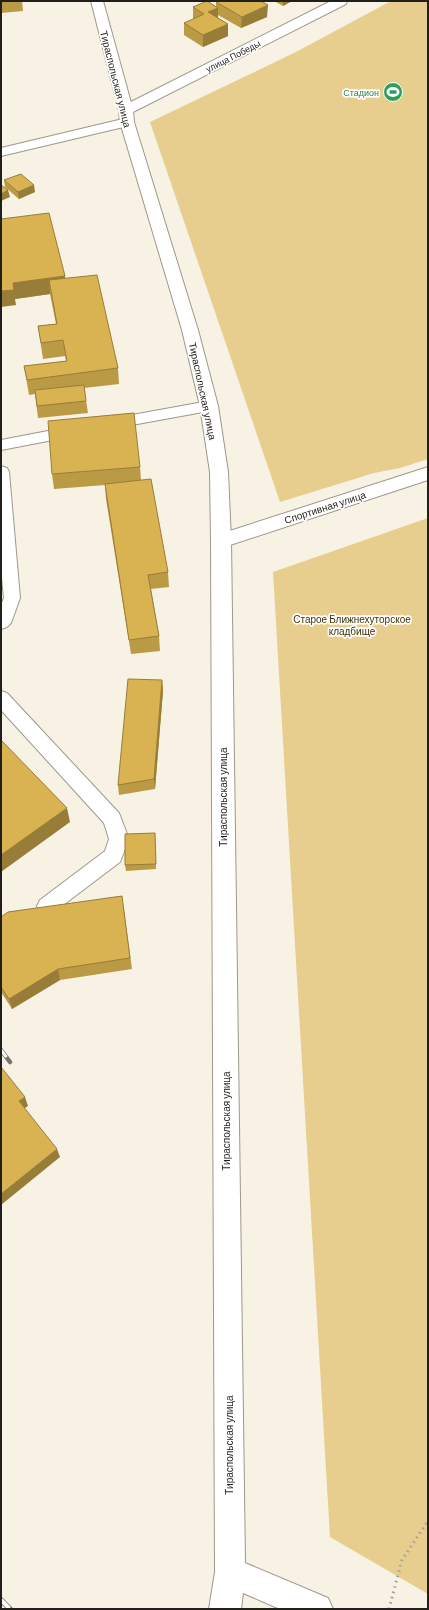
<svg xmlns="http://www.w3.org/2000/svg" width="429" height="1610" font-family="Barlow,sans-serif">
	<rect width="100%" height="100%" fill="#f7f2e4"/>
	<path fill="#e7cd8e" d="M391 1H428V459L400 468 374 473 280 502 150 122 296 52Z
		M428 518V1594L330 1537 273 572Z"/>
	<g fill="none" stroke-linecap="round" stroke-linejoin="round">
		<defs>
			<path id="service" d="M209 401 214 402 217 406 214 410 110 429 105 428 102 424 105 420 110 419Z
				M74 426 79 427 82 431 79 435 1 450V440Z
				M1 466 7 468 9 472 20 598 11 623 7 627 1 629V605L4 598 1 568Z
				M1 691 7 693 119 813 129 839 120 862 54 912 47 915 40 912 37 906 40 900 105 851 109 839 104 823 1 710Z"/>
			<path id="minor" d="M331 1H347L346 4 131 113 126 114 121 113 119 110 121 107Z
				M127 118 132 119 134 122 132 125 1 156V148Z
				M428 467V480L221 548 214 546 211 541 214 536Z"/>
			<path id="tertiary" d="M91 1H103L133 110 134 122 198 330 218 406 228 472 231 541 245 1563 328 1598 333 1609H280L243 1593 241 1609H209L215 1572 211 541 210 472 200 406 182 330 120 122 119 110Z"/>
		</defs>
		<use href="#service" stroke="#9d988b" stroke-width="2"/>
		<use href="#minor" stroke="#9d988b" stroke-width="2"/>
		<use href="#tertiary" stroke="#9d988b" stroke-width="2"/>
		<path stroke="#a3a095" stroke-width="3" stroke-dasharray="1.5 4" stroke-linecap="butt" d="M389 1609 402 1560 428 1521"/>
		<use href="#service" fill="#fff" fill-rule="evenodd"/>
		<use href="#minor" fill="#fff" fill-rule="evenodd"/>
		<use href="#tertiary" fill="#fff" fill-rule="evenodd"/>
		<defs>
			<path id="rail-far1" d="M1 1050 10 1062"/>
			<path id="rail" d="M1 1600 10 1609"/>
		</defs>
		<use href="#rail-far1" stroke="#77746c" stroke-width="4.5"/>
		<use href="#rail" stroke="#77746c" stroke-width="5.5"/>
		<use href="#rail-far1" stroke="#fff" stroke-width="3" stroke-dasharray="9" stroke-linecap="butt"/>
		<use href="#rail" stroke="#fff" stroke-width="4" stroke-dasharray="12" stroke-linecap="butt"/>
	</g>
	<path fill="#bb9a46" d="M1 1H22L23 11 1 13Z
		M274 1H292L283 6Z
		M216 2 267 17 241 28 218 15V18L228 24V36L203 47 184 35V23L193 19V7H216Z
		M4 180 35 192 19 199 5 187Z
		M1 219 65 276V278L118 368 119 384 84 388 88 413 38 418 35 394 29 395 24 366 66 361 65 356 43 359 38 326 56 324 50 294 15 299 16 305Z
		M140 467 141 480 168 572 169 587 151 589 159 636 160 651 131 654 106 499 105 485 54 489 52 474Z
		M162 680 163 691 155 789 119 795 118 785Z
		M155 838 156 869 126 871 125 865Z
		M122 896 132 969 60 980 12 1009 1 992V917Z"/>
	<path fill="#987d39" d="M283 1H292L283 6Z
		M268 5 267 17 241 28 242 17Z
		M218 8V20L208 12Z
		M228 24V36L203 47V35Z
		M34 185 35 192 19 199 18 192Z
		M8 190 10 197 1 201V194Z
		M65 276 67 292 49 280 50 294 15 299 16 305 1 307V291L13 283Z
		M162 680 163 691 155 789 154 779Z
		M67 808 70 822 1 872V855Z
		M58 969 60 980 12 1009 9 999Z
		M25 1097 28 1106 22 1110 19 1101Z
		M57 1149 60 1157 1 1205V1194Z"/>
	<path fill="#d9b351" stroke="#987d39" d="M207 1 218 8 208 12 228 24 203 35 184 23 204 14 193 7Z
		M218 1H261L268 5 242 17 216 2Z
		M21 174 34 185 18 192 4 180Z
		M1 185 8 190 1 194Z
		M49 213 65 276 13 283 14 290 1 291V219Z
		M97 275 118 368 27 380 24 366 67 361 63 340 41 343 38 326 57 324 49 280Z
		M84 385 86 401 37 406 35 390Z
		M134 413 140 467 52 474 48 421Z
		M151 479 168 572 148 575 159 636 129 640 105 484Z
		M128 679 162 680 154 779 118 785Z
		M1 740 67 808 1 855Z
		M155 833 156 864 125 865V834Z
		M122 896 130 958 58 969 9 999 1 987V917L8 912Z
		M1 1067 25 1097 19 1101 57 1149 1 1194Z"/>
	<defs>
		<symbol id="stadium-disc" viewBox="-11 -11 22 22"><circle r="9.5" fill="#2e9e5b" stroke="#fff"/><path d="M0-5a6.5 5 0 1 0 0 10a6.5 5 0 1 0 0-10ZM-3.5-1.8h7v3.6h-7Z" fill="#fff"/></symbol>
	</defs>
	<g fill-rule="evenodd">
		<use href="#stadium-disc" x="382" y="81" width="22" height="22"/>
	</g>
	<g text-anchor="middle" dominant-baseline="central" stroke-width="3.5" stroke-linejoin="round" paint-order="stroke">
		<g font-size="9" fill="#211f1b" stroke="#fff">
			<text transform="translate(233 56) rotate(-27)">улица Победы</text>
		</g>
		<g font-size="9" fill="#27864d" stroke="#fff" text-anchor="end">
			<text x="379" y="92">Стадион</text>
		</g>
		<g font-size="10" fill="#211f1b" stroke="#fff">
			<text transform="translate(116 79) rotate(76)">Тираспольская улица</text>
			<text transform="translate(203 391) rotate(78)">Тираспольская улица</text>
			<text transform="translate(325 507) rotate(-18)">Спортивная улица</text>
			<text transform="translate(223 797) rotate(-90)">Тираспольская улица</text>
			<text transform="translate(226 1121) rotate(-90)">Тираспольская улица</text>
			<text transform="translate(229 1445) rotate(-90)">Тираспольская улица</text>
		</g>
		<g font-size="10" fill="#403105" stroke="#fff">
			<text x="352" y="619">Старое Ближнехуторское<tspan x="352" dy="12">кладбище</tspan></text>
		</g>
	</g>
	<rect width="429" height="1610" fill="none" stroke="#211f1b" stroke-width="4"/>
</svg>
